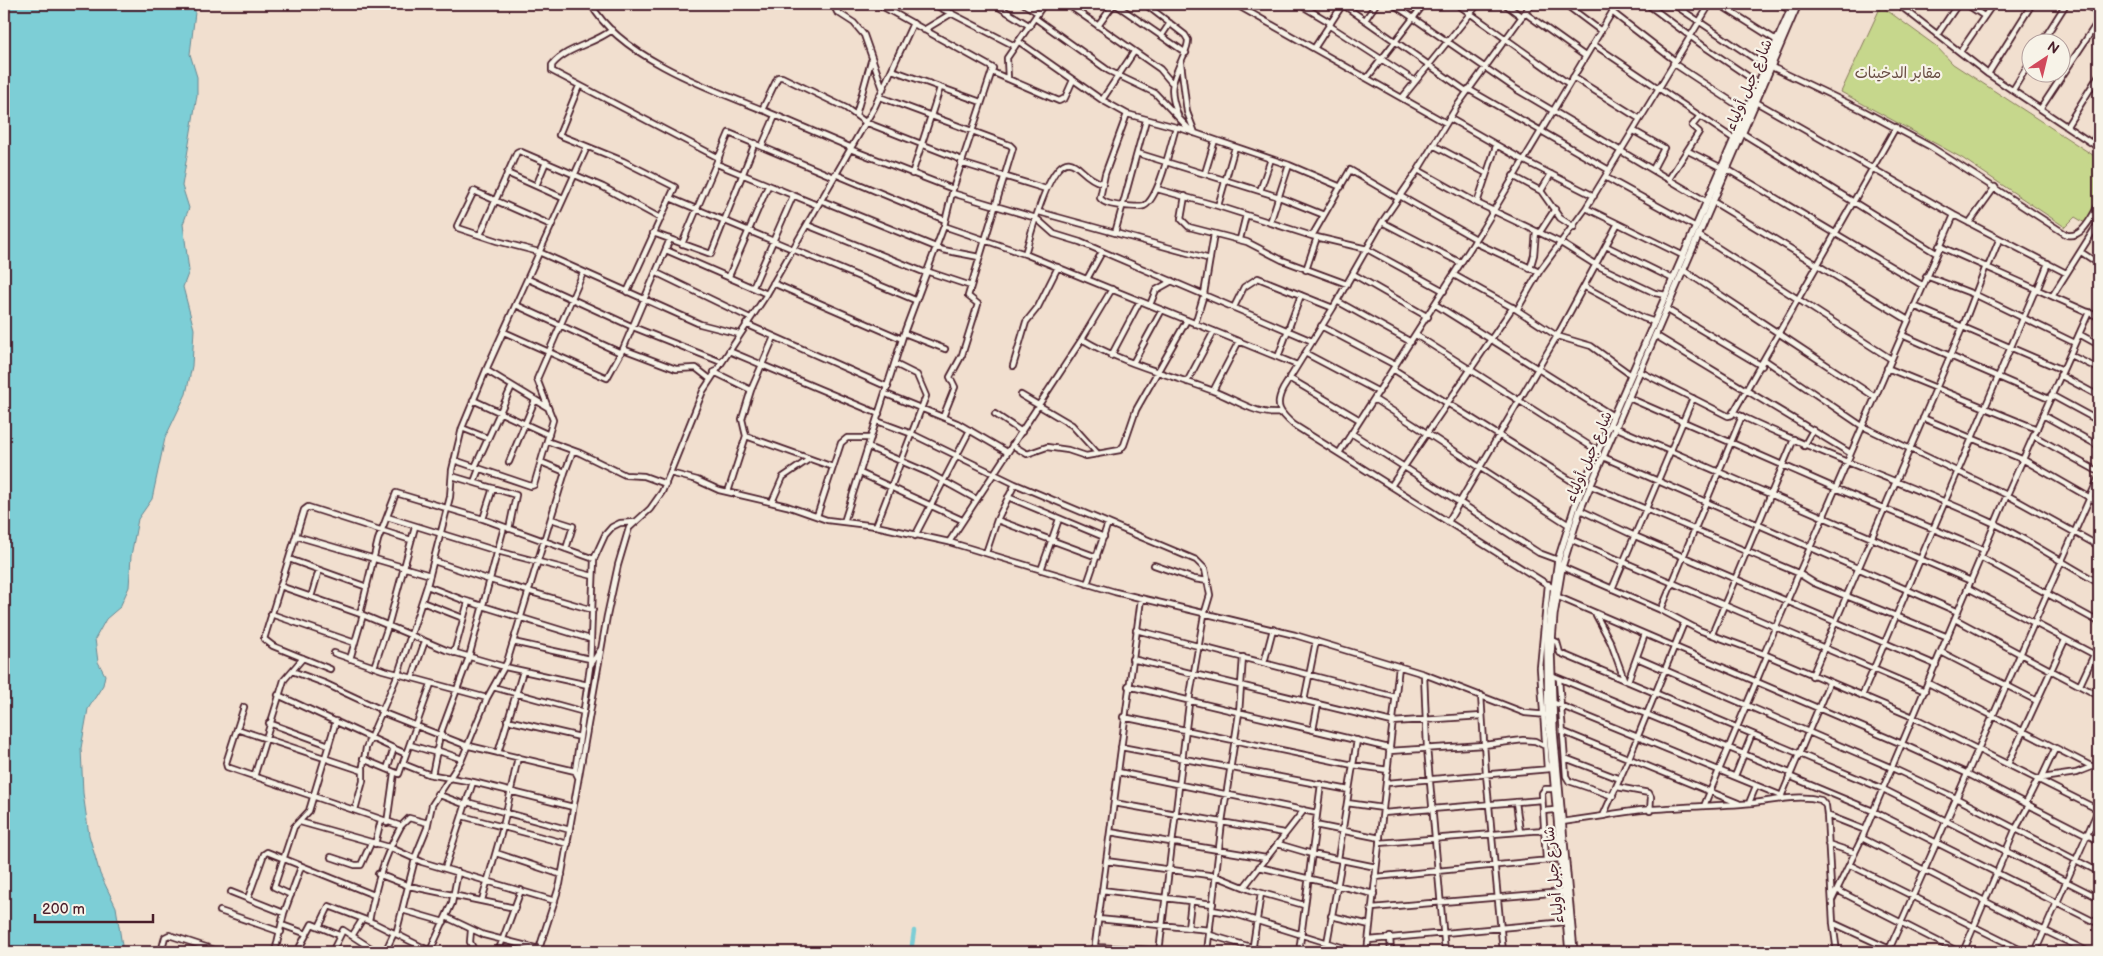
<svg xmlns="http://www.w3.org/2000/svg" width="2103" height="956" font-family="'Balsamiq Sans','Playpen Sans Arabic',sans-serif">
	<rect width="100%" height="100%" fill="#f1dfcf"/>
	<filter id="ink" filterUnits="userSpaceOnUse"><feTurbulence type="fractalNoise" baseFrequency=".02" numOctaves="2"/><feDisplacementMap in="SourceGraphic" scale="10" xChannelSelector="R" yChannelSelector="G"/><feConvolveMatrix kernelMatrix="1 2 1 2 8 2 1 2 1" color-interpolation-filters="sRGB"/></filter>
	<g filter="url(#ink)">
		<path fill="#c6d78c" stroke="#887b5c" d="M1881 6 1936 46 1953 64 2099 159V195L2085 223 2075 217 2065 227 1962 158 1841 92Z"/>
		<path fill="#7dced6" stroke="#698892" d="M4 4H196L190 54 197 77V95L182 186 189 208 183 224 189 271 183 287 194 329 192 366 186 394 165 438 152 499 138 519 131 556 129 587 120 607 106 619 95 639 98 662 105 675 103 685 88 709 81 748 83 793 89 835 100 874 116 907 123 952H4Z"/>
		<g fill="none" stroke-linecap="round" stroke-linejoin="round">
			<path stroke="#7dced6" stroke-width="4.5" d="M911 952 914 931"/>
			<defs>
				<path id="minor" d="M591 4C619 56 709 89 763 110 792 122 821 135 850 147
					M833 4 837 12 854 23 864 35 883 89
					M933 4 1015 46
					M994 4 1030 26
					M1024 4 1038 13
					M1067 4 1160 69 1171 82
					M1115 4 1186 53
					M1145 4 1185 35 1188 40C1188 47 1185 52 1182 59 1172 82 1168 89 1178 115
					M1235 4 1446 123
					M1299 4 1331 23
					M1342 4 1466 91
					M1393 4 1516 89 1707 202
					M1457 4 1569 84
					M1505 4 1522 17
					M1531 4 1457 106 1418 170 1382 222 1333 308 1283 389C1274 406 1280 413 1294 425L1553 588
					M1565 4 1601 31
					M1647 4 1702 45 1758 83
					M1673 4 1755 59 1862 110 1931 147 2067 235C2083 238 2091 217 2099 205
					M1719 4 1776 40
					M1778 4 1790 10
					M1898 4 1988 74 2099 148
					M1966 4 1984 16
					M2084 4 2099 12
					M1612 12 1674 60
					M1525 13 1585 56
					M1035 18 1109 71 1155 93 1192 132
					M1365 20 1376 4
					M1098 26 1114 4
					M1330 26 1415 81
					M612 30C594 44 567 47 552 65V71L719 158
					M924 30 952 13
					M1162 35 1170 23
					M1937 35 1958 4
					M1018 41 1102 100 1127 114 1183 129 1289 165 1341 187
					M2042 42 2066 4
					M1593 44 1734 139
					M1315 47 1343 4
					M1960 52 1993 4
					M1181 63 1187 112 1195 133
					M1673 63 1746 111
					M892 70 981 102
					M992 72 1059 101 1065 98 1073 80
					M1988 74 2032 4
					M1573 77 1640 119
					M1367 78 1424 4
					M1008 79 1007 58 1044 4
					M579 86 559 135 623 161 675 187 627 292
					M1468 89 1609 170
					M2013 90 2030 62
					M880 97 1010 145 1013 148 968 296 978 304 962 355 950 377 955 387 943 417
					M1402 98 1478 4
					M1102 100 1134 52
					M1756 102 1954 215 2066 273
					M2041 108 2099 20
					M762 110 778 77H782L846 108 865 122 962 160
					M1127 114 1105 174 1100 198C1104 204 1117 206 1125 206 1130 206 1139 208 1144 206 1159 199 1171 143 1176 127
					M856 115 871 61
					M1449 118 1523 160 1594 196
					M2067 126 2099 75
					M1634 131 1664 148 1653 169
					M1742 133 1936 253
					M2092 143 2099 131
					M1433 145 1486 173
					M762 146 775 116
					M850 149 953 189
					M1688 151 1722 168
					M1137 153 1279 197 1324 215
					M961 163 1046 189
					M717 164 817 205
					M1727 169 1922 285
					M1418 170 1477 203 1561 243 1596 265 1655 293 1666 295
					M507 173 563 198
					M1205 173 1215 140
					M835 174 945 220
					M912 174 940 88
					M1513 176 1541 191 1560 218 1574 227
					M1605 177 1696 227
					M1669 179 1699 132 1692 126 1700 116
					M536 186 546 162
					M1157 189 1218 206 1312 236 1367 249 1444 291
					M1260 191 1271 159
					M1541 191 1551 174
					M952 193 1036 218 1054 234 1080 242 1312 341
					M1185 196 1181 219 1189 227 1247 242 1282 260 1347 284
					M1400 196 1476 239
					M670 198 915 300
					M820 200 943 250 979 257
					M1712 201 1908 320
					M1477 203 1496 146
					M1218 206 1235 147
					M1586 208 1684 256
					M1039 212 1210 259
					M1382 222 1461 263
					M1270 223 1289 165
					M1969 223 1995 187
					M551 225 474 191 457 226 458 228 497 241 539 252 700 324 739 334
					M807 225 926 273
					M944 226 1025 254 1297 365
					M1540 232 1555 209
					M653 233 711 254 755 143
					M1115 233 1146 120
					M480 235 517 152 519 151 603 187 660 218
					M1698 235 1891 359
					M1312 236 1350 170 1398 198
					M1240 239 1246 215
					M1474 242 1539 272
					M682 244 729 133 834 177
					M1606 246 1673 279
					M1939 246 2099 317
					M666 250 767 294
					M2081 252 2099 264
					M1025 254C1030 238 1049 159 1070 163 1079 164 1085 179 1102 183
					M1988 267 1999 240
					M1530 269 1534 255 1536 231
					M1306 270 1317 237
					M1683 270 1875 397
					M926 271 971 286
					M657 273 750 318
					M1353 274 1428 317
					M1454 275 1517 310 1557 336 1591 346 1631 375
					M729 276 768 186
					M1926 276 1976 295 2075 343
					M528 279 633 327 721 362
					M1087 279 1102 252
					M773 283 902 339
					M753 287 793 196
					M1585 287 1643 318 1655 322
					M2038 288 2048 263
					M2053 295 2099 222
					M1337 301 1411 342
					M516 305 621 353
					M1150 305 1156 290 1172 281
					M1436 305 1613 416
					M1914 306 2063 370
					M1234 307 1244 287 1258 278 1333 308
					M1666 309 1762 366
					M1517 310 1539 272 1586 208 1710 4
					M746 324 888 387
					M1195 324 1204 294 1214 234
					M1321 326 1395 365
					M504 332 607 378 623 349 670 239
					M904 333 945 349
					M2079 334 2099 345
					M1416 335 1598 451
					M1655 335 1850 453
					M1902 335 2049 399
					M1082 339C1123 364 1169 374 1213 391 1235 399 1257 416 1281 413
					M623 349 676 369 696 368 710 379
					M729 351 879 414
					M1305 353 1379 392
					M2070 355 2099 369
					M1111 356 1140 301
					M1278 357 1301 295
					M1765 360 1862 426 2007 495 2099 546
					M1133 363 1162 310
					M1013 366 1026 322 1038 307 1058 267
					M1887 368 2037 429
					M1393 369 1583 488
					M486 370 547 407
					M1639 371 1728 416 1732 415 1896 127
					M714 372 751 390
					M2060 375 2099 396
					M1289 378 1360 420
					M1187 382 1214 331
					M1213 391 1239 341
					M886 394 957 423 1007 452
					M1021 395 1072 425 1098 454
					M2051 395 2099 421
					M1629 398 1835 488 1984 550
					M1374 399 1569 525
					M473 400 549 435
					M1733 412C1818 454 1907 483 1993 523 2029 540 2064 564 2099 583
					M995 414 1022 432
					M2043 415 2099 446
					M1923 418 2024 460 2099 503
					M877 421 912 434 1015 484 1196 560 1205 569 1210 595 1204 615 1190 695 1159 952
					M1610 425 1971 581
					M462 428 487 438
					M1351 433 1539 553 1558 560
					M746 436 833 467
					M2034 436 2099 472
					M547 441 580 453 625 475 644 476 666 484
					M1012 445 1027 454 1047 447 1068 450 1086 456 1120 450 1124 445 1136 410 1187 320
					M1804 446 1813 430
					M868 447 929 473 976 499
					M1339 453 1482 230 1617 4
					M1603 457 1958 612
					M454 460 531 486 534 485 553 420 537 379 583 273
					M509 462 535 400
					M541 462 565 472
					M475 467 512 386
					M670 473 703 391 767 294 874 108 913 23
					M860 473 962 520
					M452 476 516 495 509 529
					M474 482 479 469
					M1391 486 1513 307
					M1591 486 1798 573 1814 583 1948 637
					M728 492 746 436 742 419 751 390 774 337
					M1008 497 1104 537
					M772 502 783 477 808 460
					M1580 510 1635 536 1936 665
					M817 516 841 443 847 438H871
					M387 517 497 551 593 576
					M483 519 493 488
					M551 519 573 526 566 549
					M997 520 1097 557
					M844 522 904 333 944 226 953 189 993 68 878 4
					M1448 522 1557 336 1617 225
					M876 526 926 396 917 375 895 364
					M296 536 430 575
					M915 536 970 430
					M1570 539 1925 691
					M949 542 1082 339 1112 289
					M986 553 997 520 1015 484
					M1982 558 2099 622
					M289 559 367 587
					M434 561 490 580 593 610
					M1154 565 1194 579 1208 581
					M1562 567 1661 610 1699 630 1764 654 1913 717 2099 810
					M1041 570 1059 519
					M1087 584 1108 523
					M280 586 363 615 446 650 505 667 588 685
					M427 586 463 600 590 639
					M1968 588 2099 657
					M1612 589 1693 398
					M1556 596 1902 744 1968 774 2099 841
					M311 597 319 570
					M422 602 463 618
					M1661 610 1742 416
					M271 614 355 643
					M360 614 378 540 396 493 483 519 594 559
					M1596 615 1611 643 1624 679
					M1955 619 2099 696
					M1136 630 1395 697
					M1712 634 1794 439
					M1552 640 1557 642 1560 653 1883 789 2099 898
					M513 642 590 659
					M1941 652 2037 701
					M334 653 383 670 487 698
					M454 653 468 602
					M1764 654 1954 215
					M1637 658 1892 768 1956 798 2099 872
					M350 659 363 615
					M1132 659 1392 722 1482 716
					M1264 663 1273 629
					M590 666 601 649
					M374 667 388 626 415 527
					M330 669 273 646 264 639 304 510 308 507 411 540
					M292 671 324 683 382 710
					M1424 674 1427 748 1445 952
					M1551 675 1790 773
					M1812 676 1963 326 1986 266
					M412 678 425 641
					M1559 679 1566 776 1569 781 1613 796
					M1628 681 1645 634
					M1928 683 2093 767
					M2080 685 2099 644
					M1128 686 1389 748
					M493 687 584 712
					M278 695 406 754
					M1481 695 1486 774 1503 952
					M1862 696 2036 288
					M1304 701 1316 641
					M1552 702 1782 796
					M244 707 226 763 227 767 401 826 409 818 428 823
					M381 712 465 745 575 771
					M1123 717 1353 765 1388 770
					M507 720 580 737
					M269 723 329 745
					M237 729 363 771
					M1313 730 1318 704
					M1564 732 1738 803
					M410 745 437 753
					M1121 747 1349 790
					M436 750 462 759
					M1389 751 1484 745 1523 740 1535 741 1545 746
					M498 753 523 671
					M1565 758 1620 779
					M363 759 399 774 431 684
					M403 764 428 774 473 782 573 807
					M2008 764 2065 640
					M387 769 394 748
					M1547 769 1540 668 1548 584
					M1118 772 1317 813
					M432 775 440 735 469 657 504 527
					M1735 776 1752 734
					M1789 776 1873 811 2099 924
					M254 777 284 680 303 658
					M578 777 575 771 590 667 594 559 605 535 612 527 620 523 635 522
					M2042 778 2076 773 2099 764
					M2041 779 2055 749
					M1387 783 1550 769
					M1617 787 1649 793 1651 797 1650 811
					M437 794 466 805
					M1781 797 1829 683
					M467 802 570 830
					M1516 802 1520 832
					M1114 803 1284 833
					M1347 803 1383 808
					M1749 803 1756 786
					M2026 803 2038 779
					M1704 806 1767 656
					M355 810 363 781V766L366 748 398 674 427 586 450 497 452 470 462 428 486 370 587 147
					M1543 811 1555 810
					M1383 813 1542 800
					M1827 815 1865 830
					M462 816 568 844
					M1603 816C1646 807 1696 807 1741 804 1767 803 1795 793 1821 800L1826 806 1827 815 1833 923 1837 952
					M300 822 389 847 422 862 555 901
					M1562 822 1603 816 1629 758 1684 623
					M387 823 394 773
					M1315 825 1380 838
					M1110 832 1266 858
					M1862 838 2006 912 2089 952
					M1379 843 1544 830
					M375 844 381 820
					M1278 844 1312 854 1376 867
					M1828 844 1855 853
					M496 853 562 875
					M331 857 355 865H361L371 843
					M1338 859 1357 740
					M1546 860 1542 793 1545 789H1554
					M1106 861 1216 876 1251 890 1304 905
					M1850 865 2025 952
					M1259 867 1374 894
					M445 868 473 782
					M378 874 409 886 515 908
					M1375 877 1560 859
					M1244 887 1304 810
					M1102 890 1213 904
					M1837 890 1959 952
					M231 892 284 913
					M291 895 274 887 294 827 309 811 336 721
					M248 898 264 854 267 852 374 895
					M482 900 503 827 518 757
					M1832 900 1862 838 2007 495 2089 312
					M1372 908 1563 892
					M402 910 444 922
					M1212 910 1235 914 1357 952
					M220 911 281 932
					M1331 916 1370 925
					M446 917 484 935 539 949
					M1098 919 1210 930
					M369 921C376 885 383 859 401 826
					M1833 923 1896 952
					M282 925 307 934
					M319 927 329 906 374 923 432 952
					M1188 928 1191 902
					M471 930 470 942 475 952
					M396 934 416 855 427 828 432 805 462 759 487 698 507 662 565 472 573 451
					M1210 935 1268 952
					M352 936 362 920
					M1390 937 1391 952
					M1369 940 1566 922
					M1327 943 1342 860
					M1094 947 1186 952
					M430 951 452 903 458 872
					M161 952 165 937 169 935 221 952
					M275 952 284 913 301 867
					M297 952 312 924 339 935
					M332 952 343 930 377 952
					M385 952 394 933
					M498 952 521 890
					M538 952 560 884 607 616 618 565 629 528 650 509 662 492 670 473 697 480 719 490 787 506 827 520 876 526 949 542 1115 592 1295 635 1424 674 1525 713 1548 715
					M1094 952 1141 599
					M1207 952 1222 822 1239 713 1243 657
					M1252 952 1261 893
					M1299 952 1321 784
					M1367 952 1399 666
					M1548 952 1568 950
					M1888 952 2099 477
					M1963 952 2015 830 2029 805
					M2035 952 2099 808"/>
				<path id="major" d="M1569 952 1548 715 1547 638 1558 560 1575 506 1598 451 1793 4
					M1574 952 1554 732 1551 652 1554 615 1562 567 1580 510 1798 4"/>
			</defs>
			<use href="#minor" stroke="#4a1f2b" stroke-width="8"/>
			<use href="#major" stroke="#4a1f2b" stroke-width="9"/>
			<use href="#minor" stroke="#f7f3e8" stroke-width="4.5"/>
			<use href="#major" stroke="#f7f3e8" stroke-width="5.5"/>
		</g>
	</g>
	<g text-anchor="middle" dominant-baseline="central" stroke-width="4.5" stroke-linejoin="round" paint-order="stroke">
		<g font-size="15" fill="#694d43" stroke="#f7f3e8">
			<text x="1898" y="73">مقابر الدخينات</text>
		</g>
		<g font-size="15" fill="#4a1f2b" stroke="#f7f3e8">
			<text transform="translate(1749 85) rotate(-67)">شارع جبل أولياء</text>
			<text transform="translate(1589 457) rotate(-67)">شارع جبل أولياء</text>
			<text transform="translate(1554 875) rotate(-96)">شارع جبل أولياء</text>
		</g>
	</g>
	<rect width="2103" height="956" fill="none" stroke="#f7f3e8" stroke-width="20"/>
	<rect x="10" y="10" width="2083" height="936" fill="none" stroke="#4a1f2b" stroke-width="2" filter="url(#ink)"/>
	<g transform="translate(2046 58) rotate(35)"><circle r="24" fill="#f7f3e8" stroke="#b29e9c"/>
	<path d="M0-4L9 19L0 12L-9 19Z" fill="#d1495b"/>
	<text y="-8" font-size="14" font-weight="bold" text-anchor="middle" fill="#4a1f2b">N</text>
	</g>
	<path d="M35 914v8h118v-8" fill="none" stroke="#4a1f2b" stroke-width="2.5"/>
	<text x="42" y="914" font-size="15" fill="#4a1f2b" stroke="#f7f3e8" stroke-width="4" paint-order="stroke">200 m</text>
</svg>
